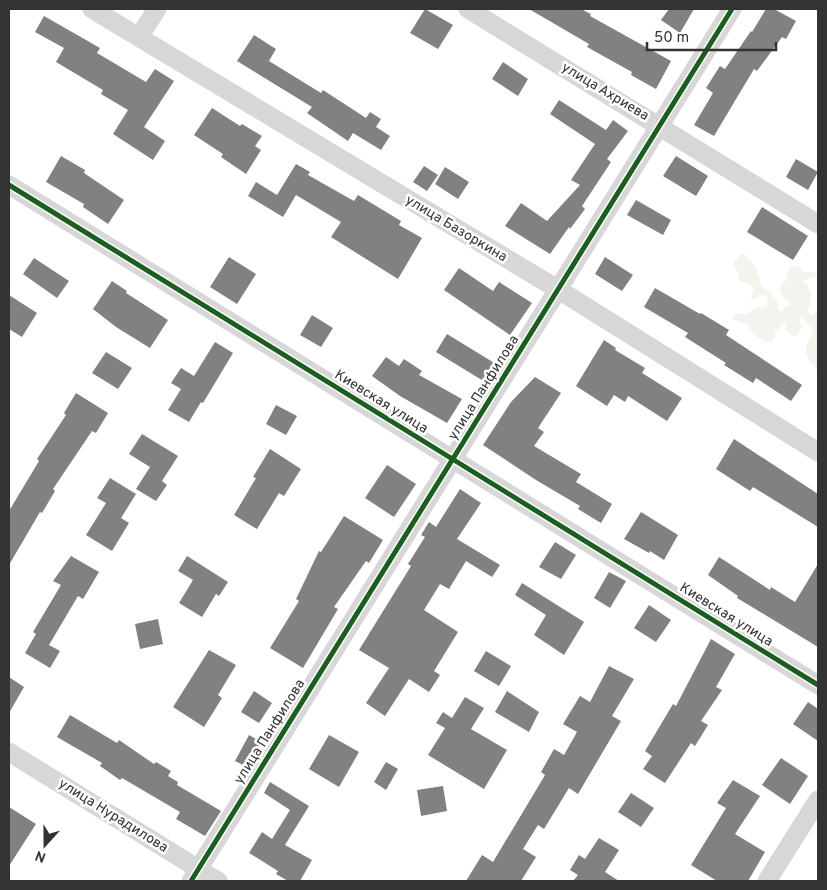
<svg xmlns="http://www.w3.org/2000/svg" width="827" height="890" font-family="Overpass,sans-serif">
	<rect width="100%" height="100%" fill="#fff"/>
	<path fill="#f1f5ed" d="M740 254H744L755 266 762 287 771 292 773 298 778 302V310L783 311 785 307 791 304 782 296 780 291 781 285 785 282 789 269 799 266 804 272H813L818 275V278L814 277 803 281 805 284H808V288L813 294 809 299 811 305 807 310 813 316 816 312H818V370C803 355 803 348 814 331L801 317 799 323 802 326 798 334 793 336 787 332 785 322 775 332V336L771 343C761 342 754 334 748 327L749 323H742L733 319 734 315 739 313 745 315 757 307 764 308 768 305 767 296 764 295 753 299 751 298 754 287 747 283 740 282 737 270 733 265Z"/>
	<path fill="#818181" d="M425 9 453 25 438 49 410 33Z
		M529 9H581L591 14 590 16 671 61 656 89 631 75 632 72 587 47 589 44Z
		M669 9H694L680 33 661 20Z
		M766 9H774L796 21 786 39 782 37 757 71 754 69 714 136 694 125 713 93 706 88 720 66 725 69 751 31 752 32Z
		M44 16 100 48 97 53 146 82 155 69 174 81 144 127 165 141 153 160 113 134 128 110 101 94 103 90 56 62 64 48 35 32Z
		M254 35 276 49 269 61 321 93 323 90 366 118 370 112 381 119 376 127 390 136 381 150 353 133 348 141 307 113 312 107 237 61Z
		M503 62 528 79 518 96 492 79Z
		M559 100 606 130 613 120 628 131 607 159 611 162 582 206 585 209 570 229 569 227 550 254 505 226 521 203 547 221 580 185 571 180 595 144 550 114Z
		M212 108 240 126 242 124 262 136 255 146 261 150 246 174 221 157 223 154 194 135Z
		M61 156 85 170 84 173 124 200 108 224 83 207 84 204 46 182Z
		M676 156 708 176 696 196 663 176Z
		M796 159 818 172 808 190 786 177Z
		M296 164 310 172 308 175 354 201 358 195 401 221 399 225 422 238 398 279 331 237 341 222 296 195 283 217 248 196 256 182 277 195Z
		M424 166 438 175 427 191 413 182Z
		M445 167 469 182 458 199 435 184Z
		M636 200 671 220 663 235 627 215Z
		M762 207 808 236 793 260 747 232Z
		M229 257 256 274 237 304 210 287Z
		M605 257 633 275 622 291 595 274Z
		M34 258 69 281 57 298 23 274Z
		M459 268 493 291 499 282 532 303 510 335 444 290Z
		M112 281 127 291 126 293 168 320 150 348 116 327 93 309Z
		M655 288 700 314 701 313 729 330 726 335 802 385 791 401 756 378 753 383 724 365 726 363 685 337 688 333 644 307Z
		M9 295 37 313 22 337 9 329Z
		M312 315 333 328 321 347 300 335Z
		M447 334 496 364 485 382 436 352Z
		M604 340 616 348 615 350 645 368 642 373 682 398 667 421 628 396 625 402 614 395 607 406 576 386Z
		M215 342 233 353 203 403 201 402 189 422 168 410 181 389 171 383 181 368 194 376Z
		M106 352 132 368 118 389 92 373Z
		M386 357 399 366 404 359 422 371 419 375 462 399 447 423 400 396 372 376Z
		M535 377 561 393 538 428 544 432 534 446 581 474 576 482 612 504 601 523 578 509 580 506 536 480 483 445 511 402Z
		M76 393 108 413 96 433 92 431 53 489 55 491 42 513 40 512 9 565V511L39 461 37 459 66 415 64 413Z
		M276 405 297 416 286 435 266 424Z
		M142 434 178 456 162 481 167 485 156 501 136 489 150 467 129 454Z
		M734 439 818 494V527L753 487 750 491 716 469Z
		M270 449 301 469 284 496 279 493 257 529 234 515 256 478 253 477Z
		M387 465 416 484 394 517 365 498Z
		M110 478 136 494 121 518 129 523 112 551 86 535 106 503 97 498Z
		M460 489 481 503 457 539 500 565 492 577 466 561 449 589 440 584 424 610 458 632 434 671 440 675 429 692 409 679 385 716 366 703 389 668 359 650 411 566 408 564 425 537 421 535 429 522 436 527Z
		M641 512 678 535 664 560 650 551 649 553 624 539Z
		M344 516 383 540 369 563 366 561 334 607 338 609 303 668 270 648 299 601 296 599 319 551 321 552Z
		M555 542 576 555 561 579 539 567Z
		M71 556 99 572 83 599 78 596 49 645 60 651 50 668 25 653 36 634 33 632 61 585 53 581Z
		M187 556 228 582 219 596 216 594 202 617 179 603 193 580 178 571Z
		M719 557 770 590 771 587 795 602 818 564V647L737 598 738 596 708 575Z
		M609 572 626 581 610 608 594 598Z
		M522 583 584 622 564 655 534 635 546 615 515 595Z
		M649 605 671 620 656 642 634 628Z
		M158 619 163 644 140 649 135 624Z
		M711 639 735 654 716 687 722 690 701 721 708 725 695 746 691 743 665 783 643 769 652 756 645 751 673 704 676 706Z
		M209 650 236 665 218 695 222 698 204 727 173 707Z
		M486 651 511 666 499 686 474 671Z
		M609 666 634 679 612 716 621 721 578 794 569 788 544 829 538 825 523 849 536 857 521 881H466L482 855 493 862 545 775 541 772 554 749 564 755 577 732 563 724 580 696 590 702Z
		M9 677 24 687 9 713Z
		M254 691 272 703 259 723 241 712Z
		M507 691 539 712 529 732 495 712Z
		M465 697 484 708 471 729 507 750 484 789 428 755 445 728 436 723 443 712 452 718Z
		M808 702 818 709V741L793 724Z
		M70 715 117 743 119 740 154 764 156 762 171 771 168 776 178 782 177 785 221 811 205 836 176 819 180 812 122 778 120 780 100 766 102 763 57 737Z
		M249 735 261 742 247 767 235 761Z
		M329 735 359 752 339 787 309 769Z
		M781 758 808 776 790 804 762 785Z
		M386 762 398 769 386 790 374 782Z
		M733 780 760 796 735 834 765 852 748 881H717L691 865 726 808 717 803Z
		M270 782 309 806 285 845 312 860 300 881H288L276 874 278 871 249 853 262 832 272 839 290 810 264 793Z
		M443 786 447 811 421 816 417 790Z
		M631 793 654 808 641 827 618 812Z
		M9 807 36 824 9 866Z
		M599 838 619 850 605 872 619 881H573L578 875 570 870 579 855 585 859Z"/>
	<g fill="none" stroke-linecap="round" stroke-linejoin="round">
		<path stroke="#d7d7d7" stroke-width="19" d="M92 9 559 290 818 452
			M468 9 818 224
			M139 37 157 9
			M9 185 818 685
			M9 752 218 881
			M191 881 732 9
			M767 881 818 800"/>
		<defs>
			<path id="cycleway" d="M9 185 818 685
				M191 881 732 9"/>
		</defs>
		<use href="#cycleway" stroke="#fff" stroke-width="8"/>
		<use href="#cycleway" stroke="#1b5e20" stroke-width="5"/>
	</g>
	<g text-anchor="middle" dominant-baseline="central" stroke-width="5" stroke-linejoin="round" paint-order="stroke">
		<g font-size="14" fill="#333" stroke="#fff">
			<text transform="translate(605 92) rotate(31)">улица Ахриева</text>
			<text transform="translate(456 229) rotate(31)">улица Базоркина</text>
			<text transform="translate(484 388) rotate(-58)">улица Панфилова</text>
			<text transform="translate(381 402) rotate(32)">Киевская улица</text>
			<text transform="translate(726 615) rotate(32)">Киевская улица</text>
			<text transform="translate(270 732) rotate(-58)">улица Панфилова</text>
			<text transform="translate(113 816) rotate(32)">улица Нурадилова</text>
		</g>
	</g>
	<rect width="827" height="890" fill="none" stroke="#333333" stroke-width="20"/>
	<g transform="translate(45 845) rotate(201)" stroke="#ffffff" stroke-width="4" paint-order="stroke">
	<path d="M0-4L9 19L0 12L-9 19Z" fill="#333333"/>
	<text y="-8" font-size="14" font-weight="bold" text-anchor="middle" fill="#333333">N</text>
	</g>
	<path d="M647 42v8h129v-8" fill="none" stroke="#333333" stroke-width="2.5"/>
	<text x="654" y="42" font-size="15" fill="#333333" stroke="#ffffff" stroke-width="4" paint-order="stroke">50 m</text>
</svg>
